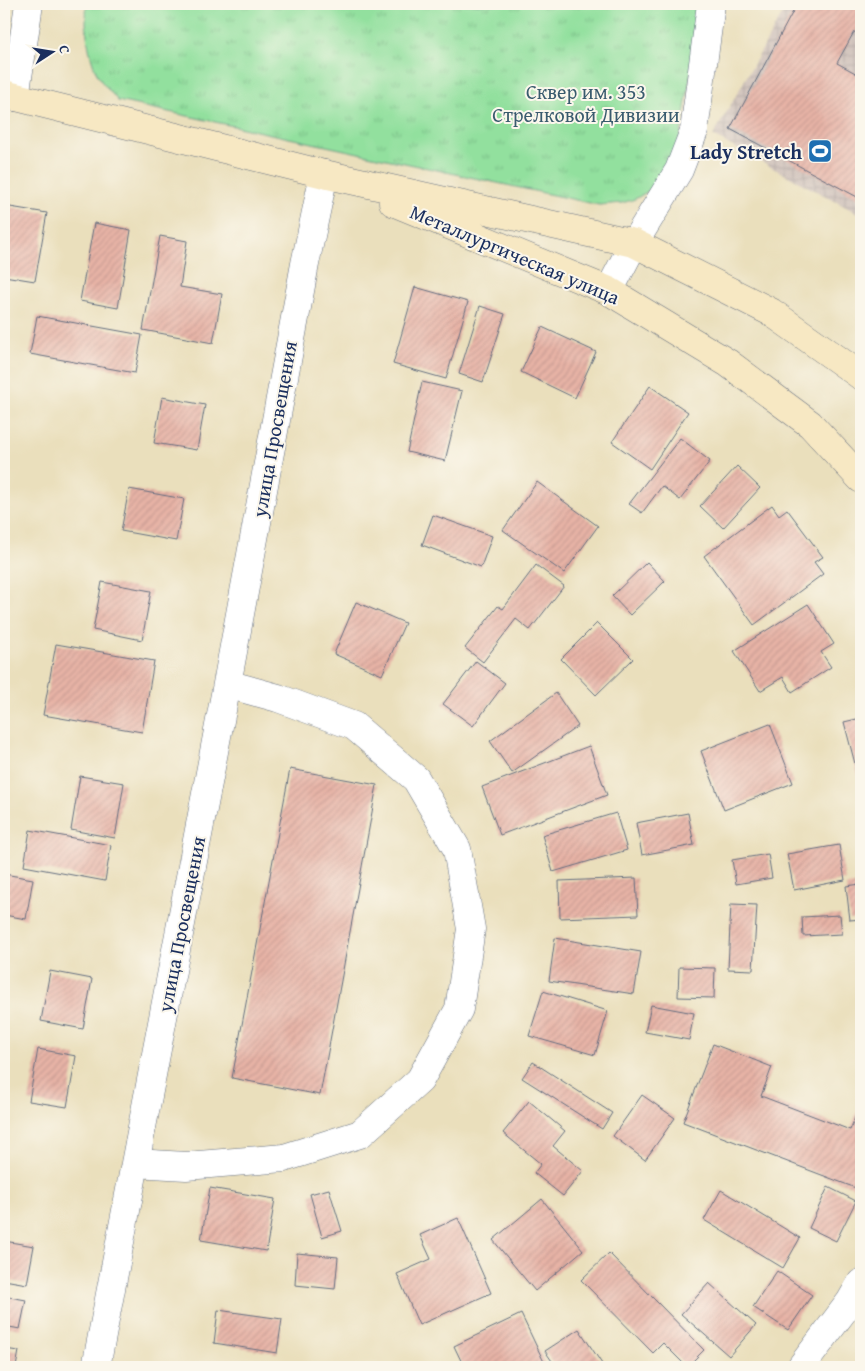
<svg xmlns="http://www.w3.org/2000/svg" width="865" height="1371" font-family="'Gentium Book Plus',serif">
	<defs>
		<pattern id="industrial-grid" width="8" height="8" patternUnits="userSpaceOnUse" patternTransform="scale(1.25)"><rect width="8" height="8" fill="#cfc1ba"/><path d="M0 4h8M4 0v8" fill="none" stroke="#b1a6a2"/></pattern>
		<pattern id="park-tufts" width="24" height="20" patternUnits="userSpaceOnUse" patternTransform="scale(1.25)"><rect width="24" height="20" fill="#92e09e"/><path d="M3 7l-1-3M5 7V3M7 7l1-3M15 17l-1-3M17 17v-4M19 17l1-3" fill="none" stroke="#7dc08a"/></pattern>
		<pattern id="building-hatch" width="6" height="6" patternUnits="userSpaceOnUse" patternTransform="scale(1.25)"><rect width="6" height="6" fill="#e7b3a6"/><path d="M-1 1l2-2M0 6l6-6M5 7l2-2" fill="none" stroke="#c69a91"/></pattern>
	</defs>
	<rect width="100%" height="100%" fill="#fbf7ec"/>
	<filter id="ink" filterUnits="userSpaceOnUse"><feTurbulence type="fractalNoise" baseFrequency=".02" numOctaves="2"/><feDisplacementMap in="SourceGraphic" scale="10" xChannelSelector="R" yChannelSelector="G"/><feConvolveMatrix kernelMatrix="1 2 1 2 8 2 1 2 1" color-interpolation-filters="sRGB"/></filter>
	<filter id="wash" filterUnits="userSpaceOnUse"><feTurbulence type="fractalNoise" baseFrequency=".0096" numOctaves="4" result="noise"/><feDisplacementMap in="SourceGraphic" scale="20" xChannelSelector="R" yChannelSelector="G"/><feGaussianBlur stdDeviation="1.12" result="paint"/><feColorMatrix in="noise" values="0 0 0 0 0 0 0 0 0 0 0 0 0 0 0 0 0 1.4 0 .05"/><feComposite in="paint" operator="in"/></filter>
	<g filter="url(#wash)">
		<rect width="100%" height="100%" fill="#eadfbc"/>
		<path fill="url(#industrial-grid)" d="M788 4H861V215L713 136Z"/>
		<path fill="url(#park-tufts)" stroke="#56887e" d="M87 4H702L679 145 652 189 635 199 622 203 599 205 118 101C112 93 103 85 98 76 88 55 84 27 87 4Z"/>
		<g id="blocks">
			<path fill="url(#building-hatch)" d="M797 4H861V33L854 32 837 63 861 76V199L730 129Z
				M4 206 47 213 35 281 4 276Z
				M94 223 131 230 118 308 80 301Z
				M160 236 187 241 180 287 222 294 213 343 143 330Z
				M415 287 468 302 446 379 393 364Z
				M480 306 505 314 483 382 459 374Z
				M37 316 142 335 135 373 30 354Z
				M542 327 596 352 575 398 521 372Z
				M422 382 462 391 445 461 407 452Z
				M650 386 688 412 650 469 612 442Z
				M162 397 205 405 197 450 154 443Z
				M680 438 710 461 680 500 662 486 642 513 629 504Z
				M737 466 760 488 723 528 700 506Z
				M537 482 598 526 564 573 503 530Z
				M129 489 184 499 176 541 121 531Z
				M772 505 779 515 787 509 823 557 814 562 823 574 754 625 704 556Z
				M433 515 492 536 481 567 422 545Z
				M647 562 665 581 630 615 612 596Z
				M536 565 564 586 530 630 516 619 483 662 465 648 498 606 503 609Z
				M102 582 151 591 142 640 93 630Z
				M356 602 405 623 382 675 334 654Z
				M808 604 834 644 821 652 831 667 792 692 783 677 760 691 734 651Z
				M597 623 633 659 596 695 561 659Z
				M56 644 154 661 142 732 43 715Z
				M476 661 505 683 473 726 443 704Z
				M556 693 578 726 512 773 490 741Z
				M861 718V778L859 779 844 722Z
				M770 724 793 783 724 810 701 751Z
				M589 746 607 795 500 835 482 787Z
				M290 769 377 785 320 1095 232 1078Z
				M80 776 124 783 115 838 71 830Z
				M616 813 627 850 553 872 542 835Z
				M688 813 694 845 642 855 636 823Z
				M30 830 111 845 105 881 24 866Z
				M839 845 845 880 794 890 787 854Z
				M768 854 772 878 736 884 732 860Z
				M4 874 33 879 26 919 4 915Z
				M636 878 638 915 560 918 559 881Z
				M861 884V919L850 920 846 886Z
				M731 904 757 905 753 970 728 969Z
				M840 915 842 934 803 936 802 917Z
				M555 938 641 952 634 994 549 981Z
				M679 967 715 968 714 998 678 997Z
				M50 971 92 979 83 1029 41 1021Z
				M543 991 608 1011 595 1055 529 1036Z
				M651 1005 694 1013 689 1040 645 1032Z
				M860 1038H861V1062L856 1061Z
				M713 1044 772 1067 761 1096 850 1130 861 1103V1190L683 1122Z
				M38 1049 76 1056 67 1107 29 1101Z
				M533 1062 612 1113 602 1129 522 1078Z
				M642 1095 675 1118 645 1160 613 1136Z
				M529 1101 565 1131 553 1146 583 1171 563 1196 534 1173 541 1164 503 1133Z
				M828 1187 856 1201 836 1241 809 1228Z
				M210 1188 275 1199 266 1251 201 1240Z
				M329 1189 342 1231 322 1237 310 1194Z
				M721 1190 800 1238 783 1268 704 1220Z
				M542 1199 583 1250 535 1291 493 1240Z
				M458 1218 491 1293 419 1325 397 1274 431 1259 420 1235Z
				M4 1241 34 1246 27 1284 4 1280Z
				M297 1253 338 1257 335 1289 295 1285Z
				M609 1253 704 1350 687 1367 663 1343 653 1353 581 1280Z
				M777 1271 812 1295 788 1330 753 1307Z
				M709 1283 756 1325 729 1356 681 1314Z
				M4 1296 26 1300 20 1329 4 1326Z
				M218 1310 282 1319 277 1353 214 1343Z
				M521 1314 545 1364 539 1367H464L454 1346Z
				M579 1329 604 1367H556L545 1351Z
				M4 1349 19 1351 16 1367H4Z"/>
		</g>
	</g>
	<g filter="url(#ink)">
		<use href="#blocks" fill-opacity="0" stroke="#636d7f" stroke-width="1"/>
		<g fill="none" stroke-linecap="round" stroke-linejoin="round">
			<defs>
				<path id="street" d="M15 97 29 4
					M609 291 634 243 679 170 694 131 711 4
					M135 1163 186 1166 284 1158 360 1134 420 1080 459 1009 471 929 457 849 416 779 354 726 278 698 227 684
					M96 1367 227 684 305 264 324 174
					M801 1367 850 1302 861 1283"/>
				<path id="secondary" d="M4 94 324 174 634 243 771 312 861 376
					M393 202 609 291 728 363 810 424 861 479"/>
			</defs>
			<use href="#street" stroke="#636d7f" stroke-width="29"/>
			<use href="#secondary" stroke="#636d7f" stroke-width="29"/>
			<use href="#street" stroke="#fff" stroke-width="28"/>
			<use href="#secondary" stroke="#f7e8c3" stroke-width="28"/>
		</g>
	</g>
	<defs>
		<symbol id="stadium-square" viewBox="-11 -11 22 22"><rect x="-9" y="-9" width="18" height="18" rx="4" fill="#1f6fb2" stroke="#fbf7ec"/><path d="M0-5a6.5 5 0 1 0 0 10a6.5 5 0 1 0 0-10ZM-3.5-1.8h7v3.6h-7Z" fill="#fff"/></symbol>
	</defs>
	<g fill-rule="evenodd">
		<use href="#stadium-square" x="806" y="137" width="28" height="28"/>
	</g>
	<g text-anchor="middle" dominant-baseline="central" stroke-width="4" stroke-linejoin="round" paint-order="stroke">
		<g font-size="20" fill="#395b6e" stroke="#fbf7ec">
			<text x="586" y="91">Сквер им. 353<tspan x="586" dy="23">Стрелковой Дивизии</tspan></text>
		</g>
		<g font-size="20" font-weight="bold" fill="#1b2f5e" stroke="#fbf7ec" text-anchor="end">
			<text x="802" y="151">Lady Stretch</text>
		</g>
		<g font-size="20" fill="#1b2f5e" stroke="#fbf7ec">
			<text transform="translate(515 254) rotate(23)">Металлургическая улица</text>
			<text transform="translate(274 429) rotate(-80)">улица Просвещения</text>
			<text transform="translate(181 924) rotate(-79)">улица Просвещения</text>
		</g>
	</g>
	<rect width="865" height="1371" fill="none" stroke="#fbf7ec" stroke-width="20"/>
	<g transform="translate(52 52) rotate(78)" stroke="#fbf7ec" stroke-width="4" paint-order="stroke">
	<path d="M0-4L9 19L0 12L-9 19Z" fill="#1b2f5e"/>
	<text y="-8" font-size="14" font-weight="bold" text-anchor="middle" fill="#1b2f5e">С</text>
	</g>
</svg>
